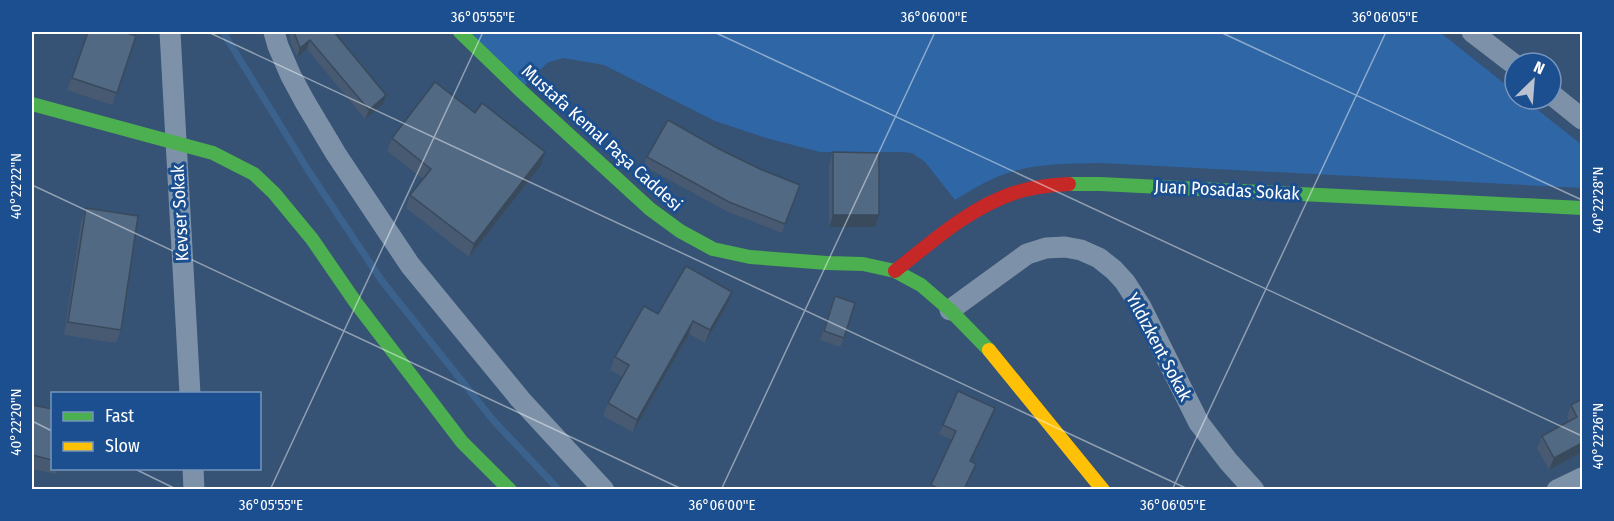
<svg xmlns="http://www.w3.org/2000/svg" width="1614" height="521" font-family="'Fira Sans Condensed',sans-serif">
	<rect width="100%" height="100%" fill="#365274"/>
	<path fill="#2f66a5" d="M460 32H1419L1441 33 1515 92V99H1524L1582 145V188L1101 163C1067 164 1033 163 1002 175 985 181 970 191 955 200L925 162 912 153 903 152H820L766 138 715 121 604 65 563 58 547 63 520 90Z"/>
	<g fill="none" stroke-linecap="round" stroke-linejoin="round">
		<path stroke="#3b618d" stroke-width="7" d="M224 32 226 37 308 170 382 281 493 420 559 490"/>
		<path stroke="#7d92a8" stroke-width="21" d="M170 32 190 394
			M274 32 278 46 291 76 305 102 336 154 410 265 520 399 604 490
			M1472 32 1515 65
			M1551 94 1582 119
			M950 310 1027 254 1046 248 1065 247 1081 250 1099 258 1114 270 1125 282 1141 307 1199 423 1228 461 1254 490
			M193 468 194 490
			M1557 490 1582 478"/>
		<path stroke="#4caf50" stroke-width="14" d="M460 32 520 90 650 209 680 231 713 249 750 257 827 263 863 264 895 271 921 285 950 310 989 350
			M32 104 213 153 254 174 274 193 312 239 356 303 462 442 510 490
			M1069 184H1100L1582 208"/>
		<path stroke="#ffc107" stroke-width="14" d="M989 350 1103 490"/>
		<path stroke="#c62828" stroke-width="14" d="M895 271C932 242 969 208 1014 193 1032 187 1050 185 1069 184"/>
	</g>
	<path fill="#475a72" d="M82 32H124L136 36 112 105 67 90 87 33Z
		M289 32H334L383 104 365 119 307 49 297 57 291 44Z
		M392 138 541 165 469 257 406 208 410 195 423 179 387 151Z
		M719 149 762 170 800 185 782 233 726 211 644 166 647 157Z
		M833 152 879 215 875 227H829V165Z
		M86 208 121 330 116 343 64 335 81 221Z
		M727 305 705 343 689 334 633 432 603 416 608 403 623 377 610 370 615 357 658 314Z
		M831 305 844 338 840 347 820 340Z
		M1582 399V452L1549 470 1537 448 1542 436 1569 421 1567 417 1571 405Z
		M32 405 52 409V468H58L56 474 32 469Z
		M992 417 971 462 976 464 965 489H929L952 440 939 434 943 425Z"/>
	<path fill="#394a5c" d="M310 40 307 49 297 57 300 48Z
		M386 95 383 104 365 119 369 110Z
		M545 152 541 165 469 257 474 244Z
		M833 215H879L875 227H829Z
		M732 292 727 305 705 343 710 330Z
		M693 321 689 334 633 432 637 420Z
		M995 408 992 417 967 470 970 461Z
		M1582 443V452L1549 470 1554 458Z"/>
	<path fill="#526984" stroke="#394a5c" stroke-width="1.5" d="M88 32H124L136 36 117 93 72 78Z
		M294 32H334L386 95 369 110 310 40 300 48Z
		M435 82 475 113 482 103 545 152 474 244 410 195 431 169 392 138Z
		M668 120 719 149 762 170 800 185 785 224 729 202 647 157Z
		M833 152 879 153V215H833Z
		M86 208 138 216 121 330 68 322Z
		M686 266 732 292 710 330 693 321 637 420 608 403 629 365 615 357 644 306 658 314Z
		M835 296 855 303 844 338 824 331Z
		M958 391 995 408 970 461 976 464 964 489H940L931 485 956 431 943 425Z
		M1582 399V443L1554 458 1542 436 1577 417 1571 405Z
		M32 405 52 409V460L32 455Z"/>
	<path fill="none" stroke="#fff" stroke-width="1.5" stroke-opacity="0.45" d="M208 32 1190 490M714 32 1582 436M1220 32 1582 200M32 33V32M32 185 684 490M32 421 52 431M133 468 178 490M270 490 483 32M721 490 935 32M1172 490 1386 32"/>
	<g text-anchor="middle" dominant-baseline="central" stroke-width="6" stroke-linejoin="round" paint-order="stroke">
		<g font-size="18" fill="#fff" stroke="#1b4f8f">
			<text transform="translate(602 138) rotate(42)">Mustafa Kemal Paşa Caddesi</text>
			<text transform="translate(1227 190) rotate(3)">Juan Posadas Sokak</text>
			<text transform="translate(180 213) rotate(-93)">Kevser Sokak</text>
			<text transform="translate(1159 347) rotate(62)">Yıldızkent Sokak</text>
		</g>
	</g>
	<rect width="1614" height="521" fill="none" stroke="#1b4f8f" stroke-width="66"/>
	<rect x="51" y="392" width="210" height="78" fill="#1b4f8f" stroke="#7695bc" stroke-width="1.5"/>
	<rect x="63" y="412" width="30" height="9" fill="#4caf50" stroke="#7695bc" stroke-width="1.5"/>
	<text x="105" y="422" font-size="18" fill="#ffffff">Fast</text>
	<rect x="63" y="442" width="30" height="9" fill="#ffc107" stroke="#7695bc" stroke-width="1.5"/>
	<text x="105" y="452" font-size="18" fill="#ffffff">Slow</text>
	<g transform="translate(1533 81) rotate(25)"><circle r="28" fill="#1b4f8f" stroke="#7695bc" stroke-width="1.5"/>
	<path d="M0-4.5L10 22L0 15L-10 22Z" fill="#b9c2ce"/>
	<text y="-9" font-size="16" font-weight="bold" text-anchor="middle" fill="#ffffff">N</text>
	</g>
	<rect x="33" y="33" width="1548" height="455" fill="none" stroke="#fff" stroke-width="2"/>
	<g font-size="15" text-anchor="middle" fill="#fff">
		<text x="483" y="22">36°05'55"E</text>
		<text x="934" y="22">36°06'00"E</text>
		<text x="1385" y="22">36°06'05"E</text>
		<text transform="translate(16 186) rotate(-90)" y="5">40°22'22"N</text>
		<text transform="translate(1598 200) rotate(-90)" y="5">40°22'28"N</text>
		<text transform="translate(16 422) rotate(-90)" y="5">40°22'20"N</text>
		<text transform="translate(1598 436) rotate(-90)" y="5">40°22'26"N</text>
		<text x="271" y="510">36°05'55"E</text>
		<text x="722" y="510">36°06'00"E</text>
		<text x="1173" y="510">36°06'05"E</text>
	</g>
</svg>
